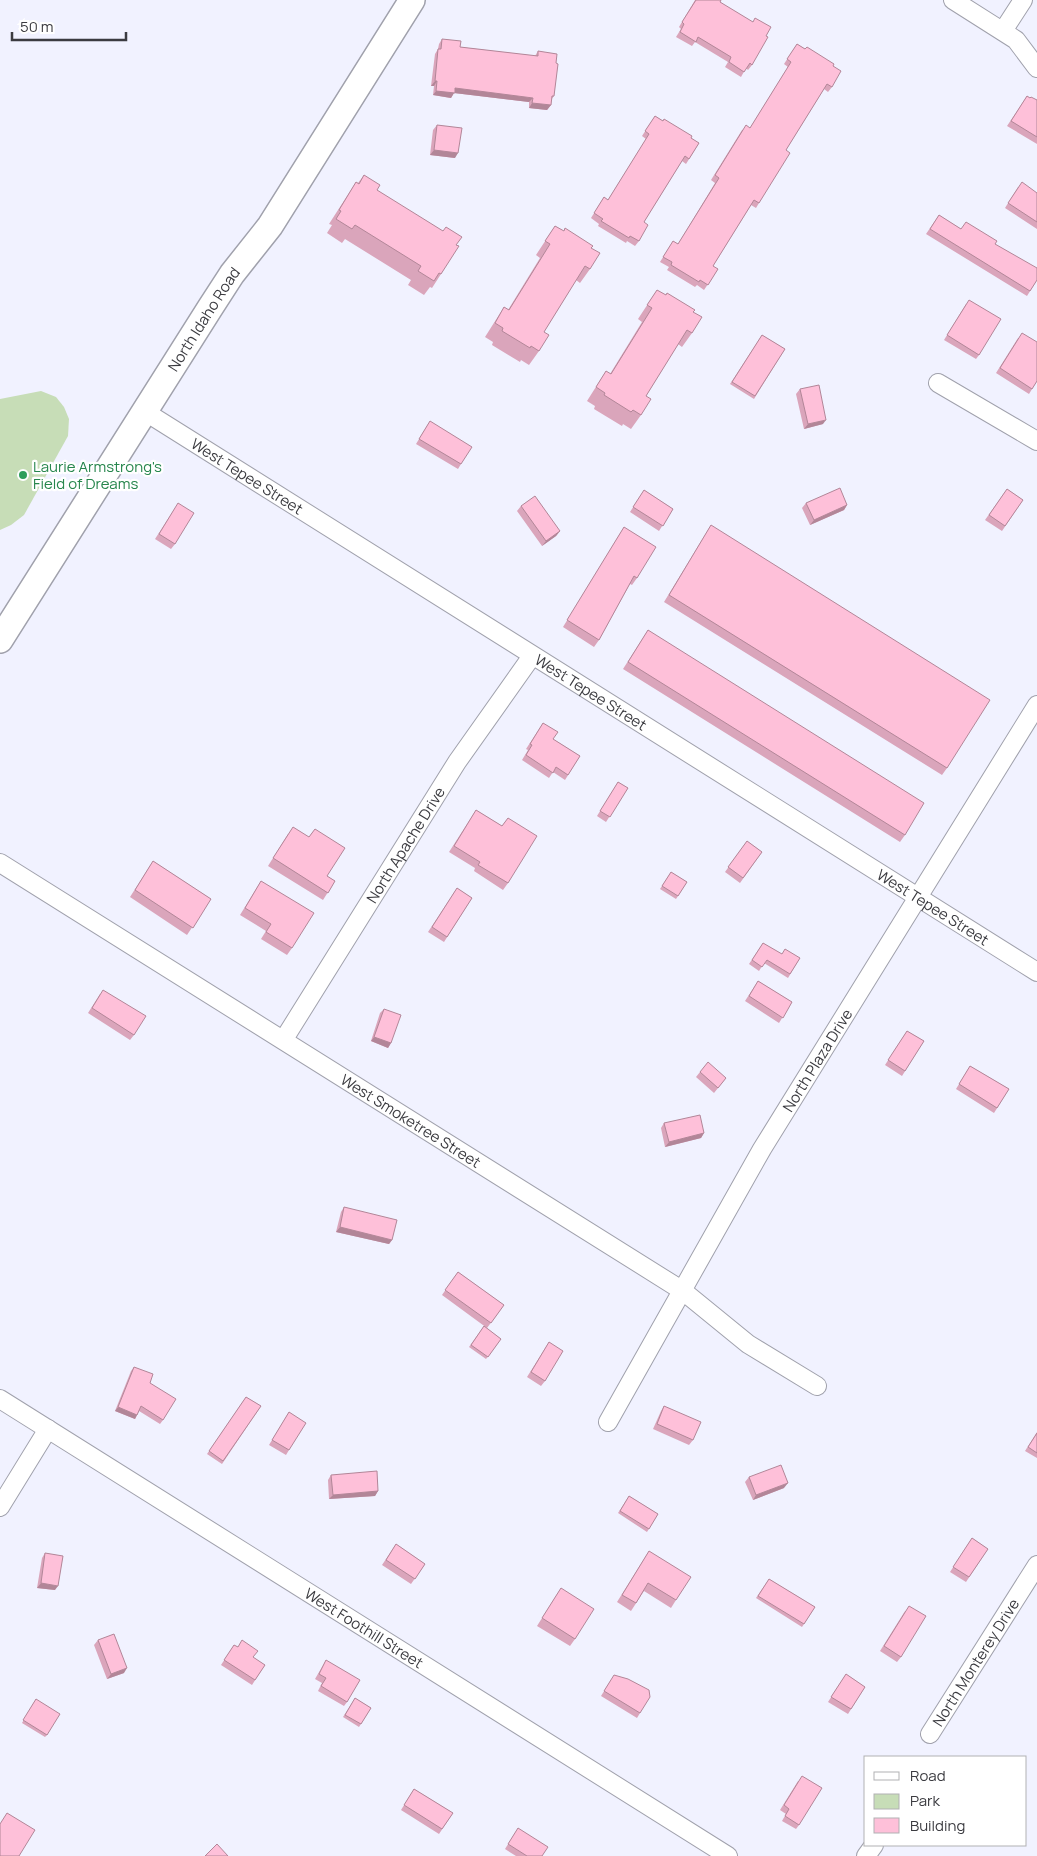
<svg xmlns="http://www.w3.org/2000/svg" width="1037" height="1856" font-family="Manrope,sans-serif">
	<rect width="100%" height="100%" fill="#f1f2ff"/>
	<path fill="#c7ddb7" d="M41 391 56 397 64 407 69 419 68 436 24 515 11 525 0 530V399Z"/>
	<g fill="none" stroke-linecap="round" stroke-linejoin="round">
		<defs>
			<g id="street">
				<path d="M953 0 1016 40 1037 68"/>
				<path d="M1003 31 1023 0"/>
				<path d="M938 383 1037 441"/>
				<path id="s1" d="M144 411 1037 972"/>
				<path id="s2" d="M0 863 683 1291 748 1344 817 1386"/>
				<path id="s3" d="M284 1039 457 762 532 656"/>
				<path id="s4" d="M0 1399 728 1856"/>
				<path id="s5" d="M608 1422 762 1149 1037 705"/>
				<path d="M0 1507 48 1429"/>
				<path id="s6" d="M930 1734 1037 1565"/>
				<path d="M866 1856 874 1845"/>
			</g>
			<g id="secondary">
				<path id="s7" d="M0 640 210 308 232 274 270 226 412 0"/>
			</g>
		</defs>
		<use href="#street" stroke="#a0a1ac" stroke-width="20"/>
		<use href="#secondary" stroke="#a0a1ac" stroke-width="28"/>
		<use href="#street" stroke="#fff" stroke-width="18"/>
		<use href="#secondary" stroke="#fff" stroke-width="25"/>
	</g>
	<path fill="#daa5bb" d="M695 0H721L720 2 766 36 752 65 748 70 746 68 741 77 725 67 728 62 695 42 692 46 676 37 681 29 679 27Z
		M442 39 460 47 535 56 538 51 556 63 554 96 551 100V105L547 110 529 108V102L454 93 451 98 433 95 434 86H431L435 54 438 49 439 44Z
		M797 44 833 66 832 87 828 92 824 89 786 150 759 203 756 208 751 205 713 266 718 269 704 290 697 285 695 287 667 270 669 267 660 262 673 241 678 244 715 183 711 180 742 130 750 128 788 67 784 64Z
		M1027 96 1030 98 1037 100V144L1007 126Z
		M655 116 699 143 686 164 682 161 644 222 639 241 635 246 627 241 626 243 598 226 599 224 591 218 604 197 608 200 646 139 642 136Z
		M437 125 455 158 430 155 433 130Z
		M364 175 377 190 456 245 441 274 432 288 430 287 424 295 408 285 411 280 345 239 342 243 327 233 332 225 329 224 356 182 358 183Z
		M1018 187 1037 193V229L1005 208Z
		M939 215 961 229 995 244 1037 280 1027 296 926 234Z
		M555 226 591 248 590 269 580 283 576 280 544 332 539 351 529 365 521 360 520 362 492 345 493 342 485 337 504 307 508 310 540 258 536 255Z
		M657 290 693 312 692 333 682 347 678 344 646 396 641 415 631 429 623 424 622 426 594 409 595 406 587 401 606 371 610 374 642 322 638 319Z
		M966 304 979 355 976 359 944 340Z
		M762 335 785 349 754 399 730 384Z
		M1018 338 1037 381 1029 394 996 373Z
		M800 389 823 424 804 429 796 394Z
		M430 421 461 464 458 469 416 444Z
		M1007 489 1023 500 1002 531 985 520Z
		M644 490 673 509 659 531 630 512Z
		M806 503 847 505 844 510 810 525 802 508Z
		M521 506 560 531 556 536 542 546 517 511Z
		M175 508V544L171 549 155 539Z
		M711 525 947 768 942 775 664 602Z
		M624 527 637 578 632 585 630 584 599 640 594 647 563 627Z
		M648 630 905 835 900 842 623 669Z
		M543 723 553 739 580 756 565 780 553 772 549 778 522 760 528 750 526 749Z
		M618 782 628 788 606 822 597 816Z
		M476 810 502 826 508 818V883L503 890 474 871 475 868 449 852Z
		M315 829 327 876 335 881 323 900 268 866 288 834 309 837Z
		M747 841 762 852 740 883 725 872Z
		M153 861 211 899 187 935 130 897Z
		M671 872 687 882 676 899 660 889Z
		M261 881 292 948 287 955 261 939 266 931 240 915Z
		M457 888 472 898 444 942 428 932Z
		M763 943 781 954 800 958 788 978 764 963 759 971 749 964Z
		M758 981 792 1002 779 1023 745 1001Z
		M100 994 134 1035 130 1040 88 1013Z
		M384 1009 391 1043 388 1048 371 1041 380 1013Z
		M907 1031 924 1041 902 1076 885 1065Z
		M970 1066 1009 1089 994 1113 956 1089Z
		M700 1072 726 1078 714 1093 696 1077Z
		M664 1123 704 1133 701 1138 665 1147 661 1128Z
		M344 1207 392 1240 389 1244 336 1232 341 1212Z
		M458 1272 504 1305 487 1328 442 1295Z
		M484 1326 501 1339 486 1359 469 1347Z
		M549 1342 545 1381 541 1386 527 1377Z
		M134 1367 150 1383 163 1420 160 1424 139 1411 135 1419 115 1411 131 1371Z
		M246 1397 261 1406 222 1464 207 1454Z
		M664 1406 693 1440 689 1445 653 1429 661 1411Z
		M289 1412V1450L286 1455 269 1445Z
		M1037 1432V1458L1025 1451Z
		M331 1475 378 1491 375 1496 329 1499 328 1480Z
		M749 1477 784 1488 753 1500 745 1482Z
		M629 1496 658 1514 647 1532 618 1513Z
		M972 1538 988 1549 966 1582 950 1572Z
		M396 1544 425 1564 411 1584 382 1565Z
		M649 1551 676 1600 671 1608 644 1591 631 1611 617 1602Z
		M45 1553 55 1590 37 1588 42 1558Z
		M769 1579 815 1607 802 1627 756 1598Z
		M561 1588 575 1639 570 1646 537 1626Z
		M905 1611 901 1657 897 1662 880 1651Z
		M98 1640 124 1673 107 1679 94 1645Z
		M234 1645 265 1665 252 1685 221 1665Z
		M326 1660 347 1702 344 1706 318 1691 322 1683 315 1679Z
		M846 1674 865 1687 848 1714 828 1702Z
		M611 1680 640 1713 637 1718 601 1696Z
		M355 1698 371 1708 359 1727 343 1717Z
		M36 1699 47 1735 45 1737 22 1723Z
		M798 1781 799 1825 796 1829 782 1821 786 1814 780 1810Z
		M414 1789 453 1813 439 1834 401 1810Z
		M518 1828 542 1856H516L505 1849Z"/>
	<path fill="#b28698" d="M435 81H437L434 86H431Z
		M455 88 533 98 529 102 454 93 451 98 433 95 436 91Z
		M532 103 551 105 547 110 529 108Z
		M434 150 458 153 455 158 430 155Z
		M826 420 823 424 804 429 808 424Z
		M847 505 844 510 810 525 814 520Z
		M560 531 556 536 542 546 546 541Z
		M374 1037 391 1043 388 1048 371 1041Z
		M704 1133 701 1138 665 1147 669 1142Z
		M340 1227 392 1240 389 1244 336 1232Z
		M118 1407 137 1415 135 1419 115 1411Z
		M788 1483 784 1488 753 1500 756 1495Z
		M378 1491 375 1496 329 1499 333 1495Z
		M41 1583 58 1586 55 1590 37 1588Z
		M127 1668 124 1673 107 1679 111 1674Z"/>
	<path fill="#fec0d9" stroke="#b28698" d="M696 0H721L720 2 753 22 755 18 771 27 766 36 768 37 752 65 750 63 744 72 729 62 731 57 698 37 696 42 680 32 684 24 682 22Z
		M442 39 461 41 460 47 538 56V51L557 54 556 63 558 64 554 96H552L551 105 532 103 533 98 455 88V93L436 91 437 81H435L438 49H441Z
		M797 44 805 49 807 47 834 64 833 66 841 71 832 87 827 84 786 150 790 153 759 203 754 200 713 266 718 269 708 285 700 280 699 282 671 265 672 262 663 257 673 241 678 244 719 178 715 175 746 125 750 128 791 62 787 59Z
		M1027 96 1030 98 1031 97 1037 100V137L1011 121Z
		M655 116 663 121 664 119 692 136 691 138 699 143 689 159 685 156 644 222 648 225 639 241 630 236 629 238 601 221 603 219 594 213 604 197 608 200 649 134 645 131Z
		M437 125 462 128 458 153 434 150Z
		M364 175 380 185 377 190 443 231 446 227 462 237 456 245 459 246 441 274 439 273 434 281 418 271 421 266 355 225 352 229 336 219 341 211 339 210 356 182 359 184Z
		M1022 182 1037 193V222L1008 203Z
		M939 215 961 229 966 222 997 241 995 244 1037 268V280L1030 291 930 229Z
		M555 226 564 231 565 228 593 246 591 248 600 253 590 269 585 266 544 332 549 335 539 351 531 346 530 348 502 331 503 328 495 323 504 307 509 310 550 244 545 241Z
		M657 290 666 295 667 293 695 310 693 312 702 317 692 333 687 330 646 396 651 399 641 415 633 410 631 412 604 395 605 393 596 387 606 371 611 374 652 308 647 305Z
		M969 300 1001 319 979 355 947 335Z
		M1022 333 1037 342V381L1032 389 1000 368Z
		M762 335 785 349 755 396 732 382Z
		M819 385 826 420 808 424 800 389Z
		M430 421 472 447 461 464 419 439Z
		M840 488 847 505 814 520 806 503Z
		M1007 489 1023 500 1005 526 989 515Z
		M644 490 673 509 663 526 633 507Z
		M535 496 560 531 546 541 521 506Z
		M178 503 194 513 175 544 159 534Z
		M711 525 990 700 947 768 669 595Z
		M624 527 656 547 637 578 634 576 599 640 567 620Z
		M648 630 924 803 905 835 628 662Z
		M543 723 558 732 553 739 580 756 568 775 556 767 553 773 526 755 532 745 530 744Z
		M618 782 628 788 610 817 600 811Z
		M476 810 502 826 508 818 537 836 508 883 478 865 480 862 454 846Z
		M293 827 309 837 315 829 345 848 327 876 335 881 328 893 273 858Z
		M747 841 762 852 743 878 728 867Z
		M153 861 211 899 193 928 135 890Z
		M671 872 687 882 678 896 662 886Z
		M261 881 314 913 292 948 266 932 271 924 245 908Z
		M457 888 472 898 447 937 432 927Z
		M763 943 782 954 785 949 800 958 790 974 767 960 762 967 752 960Z
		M758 981 792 1002 783 1018 749 996Z
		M103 990 146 1016 134 1035 92 1008Z
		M384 1009 401 1015 391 1043 374 1037Z
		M907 1031 924 1041 905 1071 888 1060Z
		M708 1062 726 1078 718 1088 700 1072Z
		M970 1066 1009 1089 997 1108 959 1084Z
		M700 1115 704 1133 669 1142 664 1123Z
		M344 1207 397 1220 392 1240 340 1227Z
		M458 1272 504 1305 491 1323 445 1290Z
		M484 1326 501 1339 488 1357 471 1345Z
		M549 1342 563 1351 545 1381 531 1372Z
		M134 1367 153 1374 150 1383 176 1399 163 1420 141 1406 137 1415 118 1407Z
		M246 1397 261 1406 223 1461 209 1451Z
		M664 1406 701 1422 693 1440 657 1424Z
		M289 1412 306 1423 289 1450 272 1440Z
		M1037 1433V1453L1028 1447Z
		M781 1465 788 1483 756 1495 749 1477Z
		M377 1471 378 1491 333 1495 331 1475Z
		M629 1496 658 1514 649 1529 620 1511Z
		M972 1538 988 1549 969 1577 953 1567Z
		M396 1544 425 1564 415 1579 386 1560Z
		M649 1551 691 1577 676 1600 648 1583 636 1603 622 1595Z
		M45 1553 63 1556 58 1586 41 1583Z
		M769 1579 815 1607 804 1624 758 1596Z
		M561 1588 594 1609 575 1639 542 1618Z
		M909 1606 926 1616 901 1657 884 1646Z
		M114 1634 127 1668 111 1674 98 1640Z
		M242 1640 258 1651 253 1657 265 1665 255 1680 224 1660 234 1645 238 1647Z
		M326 1660 360 1680 347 1702 321 1686 326 1678 319 1674Z
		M846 1674 865 1687 851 1709 831 1697Z
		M614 1675 628 1679 649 1690 650 1697 640 1713 604 1691Z
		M355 1698 371 1708 361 1724 345 1715Z
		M36 1699 60 1714 47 1735 23 1720Z
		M802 1776 822 1788 799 1825 785 1816 789 1809 784 1805Z
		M414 1789 453 1813 442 1829 404 1805Z
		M7 1813 35 1830 19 1856H0V1824Z
		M518 1828 548 1847 542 1856H527L508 1844Z
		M217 1844 228 1856H205Z"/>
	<circle fill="#2e9e5b" stroke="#fff" stroke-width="2" cx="23" cy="475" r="5"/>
	<g text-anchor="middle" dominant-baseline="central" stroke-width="4.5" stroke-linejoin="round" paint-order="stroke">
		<g font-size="15" fill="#3b3b40" stroke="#fff">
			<text stroke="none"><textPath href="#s7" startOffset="380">North Idaho Road</textPath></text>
			<text stroke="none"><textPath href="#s1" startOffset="122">West Tepee Street</textPath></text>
			<text stroke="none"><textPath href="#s1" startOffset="528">West Tepee Street</textPath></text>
			<text stroke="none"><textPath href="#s3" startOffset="229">North Apache Drive</textPath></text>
			<text stroke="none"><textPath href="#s1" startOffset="932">West Tepee Street</textPath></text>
			<text stroke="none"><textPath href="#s5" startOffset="418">North Plaza Drive</textPath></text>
			<text stroke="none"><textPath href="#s2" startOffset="485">West Smoketree Street</textPath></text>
			<text stroke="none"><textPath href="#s4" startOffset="430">West Foothill Street</textPath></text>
			<text stroke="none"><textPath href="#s6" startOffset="85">North Monterey Drive</textPath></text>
		</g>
		<g font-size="15" fill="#27864d" stroke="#fff" text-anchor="start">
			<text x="33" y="466">Laurie Armstrong's<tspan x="33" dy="17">Field of Dreams</tspan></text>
		</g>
	</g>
	<rect x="864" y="1756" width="162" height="90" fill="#ffffff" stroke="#b1b1b3"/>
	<rect x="874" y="1772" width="25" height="8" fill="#ffffff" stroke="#b1b1b3"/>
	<text x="910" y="1781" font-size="15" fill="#3b3b40">Road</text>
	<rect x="874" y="1794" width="25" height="15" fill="#c7ddb7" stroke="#b1b1b3"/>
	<text x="910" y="1806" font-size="15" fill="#3b3b40">Park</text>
	<rect x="874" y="1818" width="25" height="15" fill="#fec0d9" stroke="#b1b1b3"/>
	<text x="910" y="1831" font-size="15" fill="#3b3b40">Building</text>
	<path d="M12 32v8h114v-8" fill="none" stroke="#3b3b40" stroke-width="2.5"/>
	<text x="20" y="32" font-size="15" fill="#3b3b40" stroke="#ffffff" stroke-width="4" paint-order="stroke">50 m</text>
</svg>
